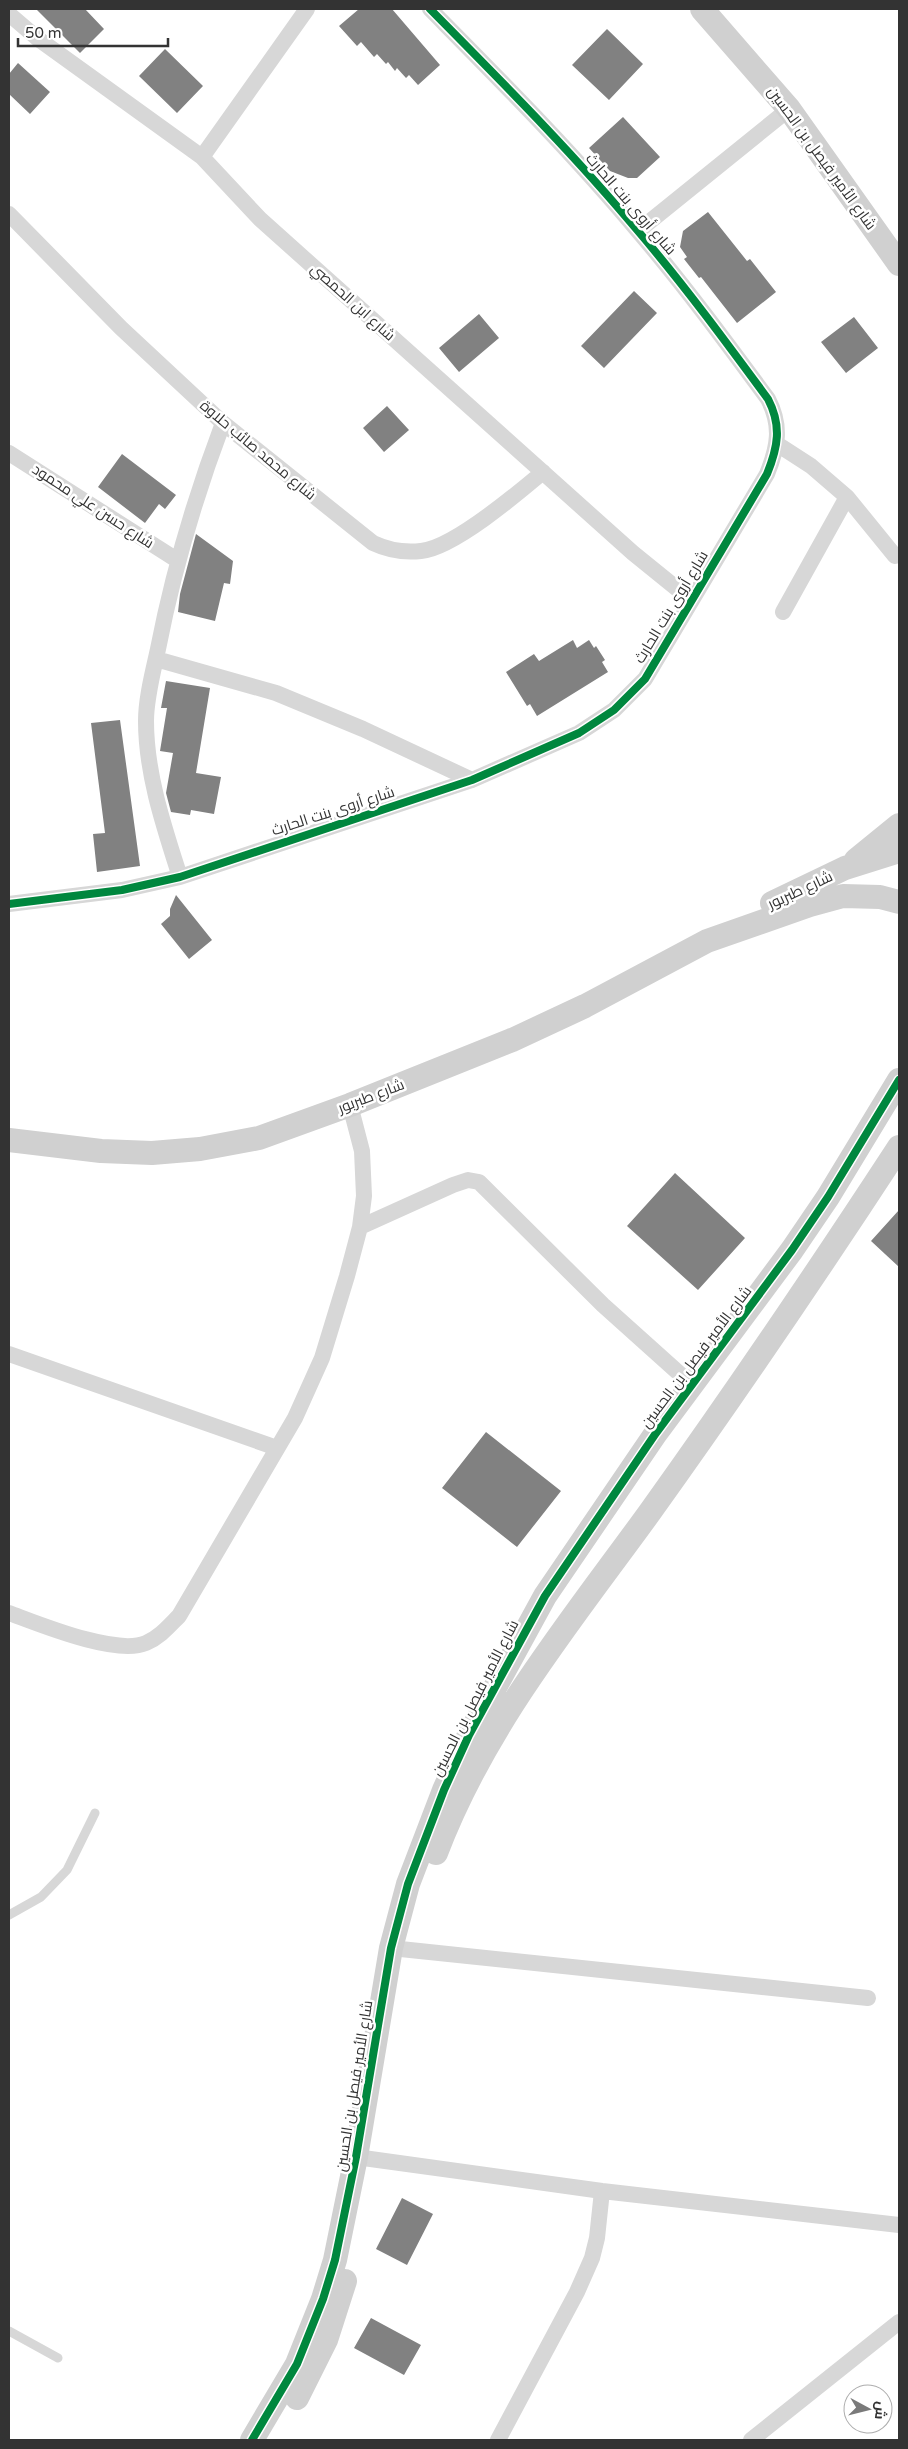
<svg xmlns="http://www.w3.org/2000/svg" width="908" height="2449" font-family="'Varela Round',Cairo,sans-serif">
	<rect width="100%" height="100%" fill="#fff"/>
	<path fill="#818181" d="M36 9H85L104 29 80 53Z
		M359 9H392L440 65 418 85 409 75 406 78 397 68 395 71 388 62 386 64 377 54 374 57 361 42 357 46 339 26Z
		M607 29 643 64 609 100 572 65Z
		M165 49 203 86 177 113 139 76Z
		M18 63 50 92 30 114 9 94V74Z
		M623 117 660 157 637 178H628L610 171 589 148Z
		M708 212 747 261 750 259 776 292 737 323 701 277 699 278 684 259 687 257 680 247 683 231Z
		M634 291 657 313 604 368 581 346Z
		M479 314 499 338 459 372 439 348Z
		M854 317 878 348 846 373 821 342Z
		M387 406 409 430 384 452 363 428Z
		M122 454 176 495 165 509 159 504 145 523 98 487Z
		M196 534 233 561 230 584 224 583 215 621 178 612 180 594Z
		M573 640 577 648 589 640 594 648 596 646 605 660 602 662 608 672 537 716 530 704 527 706 506 672 534 654 539 661Z
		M166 681 210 688 196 773 221 777 214 814 191 810 190 815 171 812 166 793 173 753 160 751 167 708H161Z
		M120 720 140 866 97 872 93 834 105 833 91 723Z
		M176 895 212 940 189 959 161 924 170 916V909Z
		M675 1173 745 1238 698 1290 627 1226Z
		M899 1210V1267L871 1241Z
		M486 1432 561 1491 517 1547 442 1488Z
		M402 2198 433 2214 407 2265 376 2249Z
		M371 2318 421 2345 404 2375 354 2348Z"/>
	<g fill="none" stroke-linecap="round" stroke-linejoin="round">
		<path stroke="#d7d7d7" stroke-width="9" d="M9 1915 41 1897 67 1870 95 1813
			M9 2331 58 2358"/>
		<path stroke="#d7d7d7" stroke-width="16" d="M9 14 37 38 202 157 260 219 633 553 691 600
			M202 157 307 9
			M9 214 121 328 223 423 373 543C388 550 404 553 421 551 453 548 517 494 543 472
			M638 231 789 109
			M777 444 811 466 847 497 895 556
			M9 453 177 560
			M783 612 847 497
			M156 659 276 693 363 729 472 780
			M180 877C164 827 146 774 146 721 146 698 153 672 158 649 173 572 195 497 223 423
			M9 904 122 890 180 877 472 780 579 733 614 710 645 679 767 474C778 447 782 426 768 399 726 342 684 285 638 231 573 153 501 81 430 9
			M360 1227 453 1185 468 1180 479 1182 603 1305 691 1384
			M9 1354 277 1448
			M9 1613C39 1624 116 1656 146 1643 160 1637 169 1626 179 1616L295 1418 322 1358 347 1276 360 1227 364 1196 362 1151 350 1105
			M391 1948 868 1998
			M356 2157 602 2191 899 2225
			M498 2440 577 2292 592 2258 597 2238 602 2191
			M751 2440 899 2322"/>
		<path stroke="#d0d0d0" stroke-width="24" d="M702 9 789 109 899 264
			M856 860 899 825
			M772 903 845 868 899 851
			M9 1140 101 1151 152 1153 200 1149 259 1138 350 1105 512 1040 585 1006 707 941 810 905 843 896 880 897 899 902
			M436 1853C484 1726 571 1621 650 1512 736 1392 818 1271 899 1147
			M297 2398 326 2340 345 2281
			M252 2440 297 2364 323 2299 335 2260 356 2157 391 1948 408 1884 444 1790 469 1735 545 1596 656 1433 792 1250 828 1197 899 1080"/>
		<defs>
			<path id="cycleway" d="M9 904 122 890 180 877 472 780 579 733 614 710 645 679 767 474C778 447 782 426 768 399 726 342 684 285 638 231 573 153 501 81 430 9
				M252 2440 297 2364 323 2299 335 2260 356 2157 391 1948 408 1884 444 1790 469 1735 545 1596 656 1433 792 1250 828 1197 899 1080"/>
		</defs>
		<use href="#cycleway" stroke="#fff" stroke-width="11"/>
		<use href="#cycleway" stroke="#00873e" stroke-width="8"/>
	</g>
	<g text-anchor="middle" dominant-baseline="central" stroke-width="5" stroke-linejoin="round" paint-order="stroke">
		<g font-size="15" fill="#333" stroke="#fff">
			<text transform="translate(822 158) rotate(54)">شارع الأمير فيصل بن الحسين</text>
			<text transform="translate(631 204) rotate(49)">شارع أروى بنت الحارث</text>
			<text transform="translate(353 302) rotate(42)">شارع ابن الحمصي</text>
			<text transform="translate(258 450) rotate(40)">شارع محمد صائب حلاوة</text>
			<text transform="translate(93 506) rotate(33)">شارع حسن علي محمود</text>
			<text transform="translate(671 607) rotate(-59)">شارع أروى بنت الحارث</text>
			<text transform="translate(333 811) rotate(-18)">شارع أروى بنت الحارث</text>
			<text transform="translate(800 890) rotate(-25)">شارع طبربور</text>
			<text transform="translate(371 1096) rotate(-21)">شارع طبربور</text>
			<text transform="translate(696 1357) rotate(-53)">شارع الأمير فيصل بن الحسين</text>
			<text transform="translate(475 1698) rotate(-63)">شارع الأمير فيصل بن الحسين</text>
			<text transform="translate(354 2086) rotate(-81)">شارع الأمير فيصل بن الحسين</text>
		</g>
	</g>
	<rect width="908" height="2449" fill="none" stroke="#333333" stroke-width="20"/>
	<g transform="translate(868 2409) rotate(97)"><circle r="24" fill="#ffffff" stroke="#adadad"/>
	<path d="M0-4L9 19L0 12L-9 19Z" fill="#7a7a7a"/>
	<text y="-8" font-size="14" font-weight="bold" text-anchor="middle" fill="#333333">ش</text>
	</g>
	<path d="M18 38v8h150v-8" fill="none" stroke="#333333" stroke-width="2.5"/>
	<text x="25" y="38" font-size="15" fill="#333333" stroke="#ffffff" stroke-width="4" paint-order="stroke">50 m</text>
</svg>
